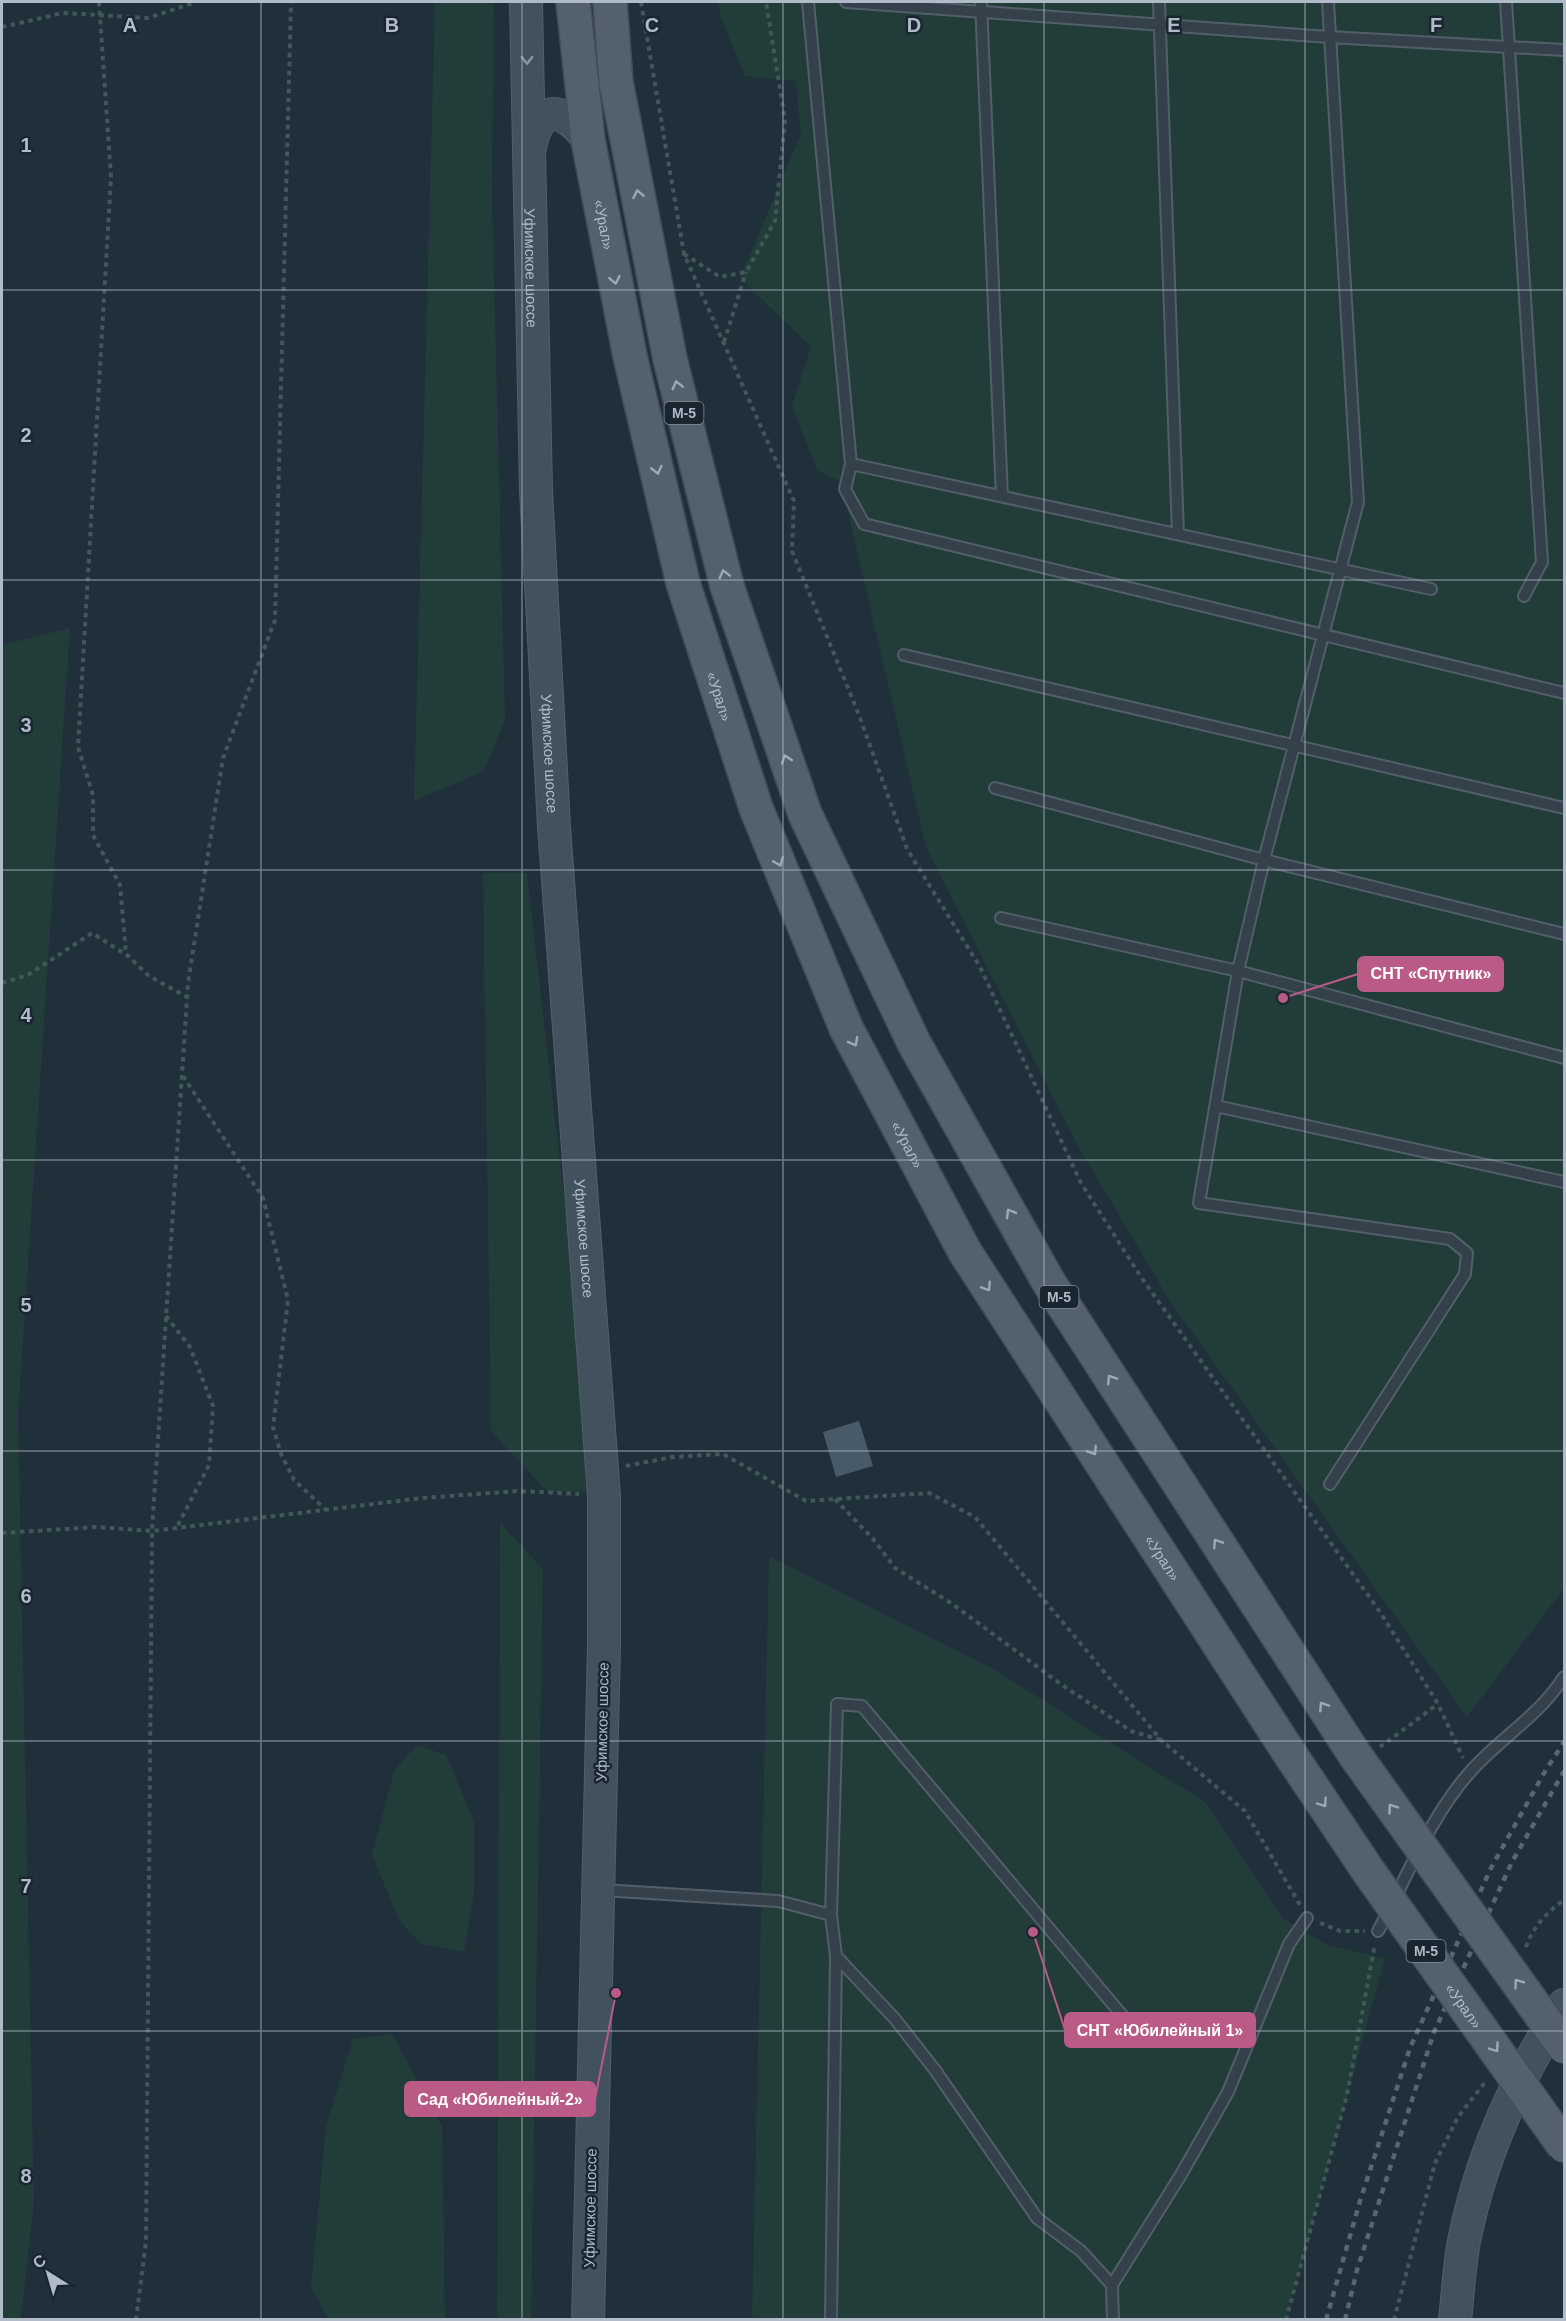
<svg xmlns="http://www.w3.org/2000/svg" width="1566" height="2321" font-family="Helvetica,sans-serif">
	<rect width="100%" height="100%" fill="#20303b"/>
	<path fill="#223c3a" d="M435 2H494L492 195 505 719 484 771 414 801Z
		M718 2H1564V1588L1467 1717 1170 1301 1079 1148 926 847 841 482 817 470 792 406 811 347 740 278 801 134 796 81 745 76 721 18Z
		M70 628 18 1416 34 2203 21 2319 2 2320V645Z
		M483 873H527L580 1338 586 1491 548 1492 491 1431Z
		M500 1523 543 1569 531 2320 497 2319Z
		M769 1556 995 1670 1205 1802 1283 1919 1327 1945 1385 1958 1286 2319 752 2320Z
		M417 1745 446 1755 474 1821V1893L464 1952 421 1944 399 1920 372 1855 394 1771Z
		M392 2034 442 2126 445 2319H329L311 2288 326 2126 353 2039Z"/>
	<path fill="#485a67" d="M859 1421 873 1466 836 1477 823 1432Z"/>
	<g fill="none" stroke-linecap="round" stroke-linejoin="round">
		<defs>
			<path id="lane" d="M808 2 851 464 845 489 864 524 1564 693
				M846 2 1329 37 1564 50
				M981 2 1002 496
				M1159 2 1178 534
				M1328 2 1358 502 1264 860 1238 971 1199 1203 1450 1239 1467 1253 1465 1274 1330 1484
				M1506 2 1542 562 1524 596
				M851 464 1431 589
				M904 655 1564 808
				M995 788 1264 860 1564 934
				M1001 918 1238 971 1564 1058
				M1216 1106 1564 1182
				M602 1890 778 1901 831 1915
				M1378 1931C1406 1879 1430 1817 1470 1772 1500 1738 1540 1715 1564 1677
				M836 1956 895 2019 935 2070 1037 2218 1081 2251 1112 2285
				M831 2320 836 1956 831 1915 837 1704 862 1706 1137 2033
				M1113 2320 1112 2285 1182 2173 1228 2092 1289 1944 1307 1918"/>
			<g id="secondary">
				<path id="s1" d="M526 2 536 490 554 827 604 1496V1646L588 2320"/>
				<path d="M529 152C531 144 532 135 536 128 550 98 577 123 588 140"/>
				<path d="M1455 2320C1458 2294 1459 2267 1464 2241 1481 2156 1516 2078 1564 2005"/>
			</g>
			<g id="primary">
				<path id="s2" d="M573 2 588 140 630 356 683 583 756 808 846 1028 965 1252 1290 1754"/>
				<path d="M610 2 616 82 670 359 727 586 805 814 914 1043 1048 1281 1355 1755"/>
			</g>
		</defs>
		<use href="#lane" stroke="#525f69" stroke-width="14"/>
		<use href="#secondary" stroke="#525f69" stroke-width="34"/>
		<use href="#primary" stroke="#414d57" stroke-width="36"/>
		<path stroke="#405857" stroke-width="4" stroke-dasharray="4.5 4.5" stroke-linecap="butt" d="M99 2 111 177 78 747 93 795V835L120 885 126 954 149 976 187 997
			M641 2 684 254 794 501 792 551 859 715 907 849 980 967 1081 1183 1141 1277 1380 1612 1438 1704 1463 1758
			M2 27 63 13 148 18 196 2
			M684 254 720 277 746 272 775 221 785 120 766 2
			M724 342 746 272
			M2 983 28 975 92 933 125 954
			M183 1076 263 1198 288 1300 273 1427 281 1454 294 1480 325 1509
			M166 1316 190 1347 213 1406 209 1465 177 1527
			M626 1466 673 1457 723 1454 806 1501 929 1493 975 1517 1161 1740 1245 1811 1300 1905
			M835 1499 874 1540 895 1568 951 1603 1062 1685 1131 1731 1161 1740
			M2 1533 96 1527 152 1531 422 1498 518 1491 579 1494
			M1380 1747 1438 1704
			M1320 1923 1340 1931H1365
			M1526 1947C1532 1928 1548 1911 1564 1900
			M136 2320 146 2241 152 1531 188 983 223 758 275 620 291 2
			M1286 2320 1347 2095 1375 1944
			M1394 2320 1435 2163 1458 2117 1486 2081"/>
		<use href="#lane" stroke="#34414b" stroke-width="10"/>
		<use href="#secondary" stroke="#42515e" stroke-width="32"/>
		<use href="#primary" stroke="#52616b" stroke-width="33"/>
		<path stroke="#566672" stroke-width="4.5" stroke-dasharray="6 6" stroke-linecap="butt" d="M1326 2320 1360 2201 1410 2048 1491 1868 1544 1773 1564 1742
			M1345 2320 1357 2270 1434 2032 1512 1862 1564 1771"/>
		<defs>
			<g id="primary-bridge">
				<path id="s3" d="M1290 1754 1369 1872 1564 2146"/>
				<path d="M1355 1755 1564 2047"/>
			</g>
		</defs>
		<use href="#primary-bridge" stroke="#414d57" stroke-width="36" stroke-linecap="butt"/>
		<use href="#primary-bridge" stroke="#52616b" stroke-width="33"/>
	</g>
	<defs><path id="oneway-chevron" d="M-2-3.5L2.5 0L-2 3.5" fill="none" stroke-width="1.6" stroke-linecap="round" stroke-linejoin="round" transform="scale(1.5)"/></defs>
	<use stroke="#8997a2" href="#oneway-chevron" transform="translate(527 60) rotate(89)"/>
	<g stroke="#9caab5">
		<use href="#oneway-chevron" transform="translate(638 194) rotate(-101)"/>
		<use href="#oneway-chevron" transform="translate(615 280) rotate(79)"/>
		<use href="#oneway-chevron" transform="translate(677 385) rotate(-104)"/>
		<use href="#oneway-chevron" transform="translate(657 470) rotate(77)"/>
		<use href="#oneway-chevron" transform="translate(724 574) rotate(-104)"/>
		<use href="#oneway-chevron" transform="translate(786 759) rotate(-109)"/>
		<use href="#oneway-chevron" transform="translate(779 862) rotate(68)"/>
		<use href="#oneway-chevron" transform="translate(854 1042) rotate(62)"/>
		<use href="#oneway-chevron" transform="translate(1010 1213) rotate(-120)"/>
		<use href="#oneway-chevron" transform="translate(987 1287) rotate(57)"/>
		<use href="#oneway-chevron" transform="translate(1111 1379) rotate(-123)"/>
		<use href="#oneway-chevron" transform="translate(1093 1451) rotate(57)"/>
		<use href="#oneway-chevron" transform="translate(1217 1543) rotate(-123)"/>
		<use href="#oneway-chevron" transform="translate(1323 1706) rotate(-123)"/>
		<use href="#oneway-chevron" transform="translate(1323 1803) rotate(56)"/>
		<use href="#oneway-chevron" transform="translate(1392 1808) rotate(-125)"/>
		<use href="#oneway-chevron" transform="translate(1518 1983) rotate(-126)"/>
		<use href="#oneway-chevron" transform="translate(1495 2048) rotate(55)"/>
	</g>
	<path fill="none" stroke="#afbcc7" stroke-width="1.5" stroke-opacity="0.55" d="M261 2V2320M522 2V2320M783 2V2320M1044 2V2320M1305 2V2320M2 290H1564M2 580H1564M2 870H1564M2 1160H1564M2 1451H1564M2 1741H1564M2 2031H1564"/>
	<g text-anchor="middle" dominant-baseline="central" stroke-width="5" stroke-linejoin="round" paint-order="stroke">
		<g fill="#1a262f" stroke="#828f99" stroke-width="1.5">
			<rect x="664.5" y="402" width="39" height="22" rx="4.5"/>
			<rect x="1039.5" y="1286" width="39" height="22" rx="4.5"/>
			<rect x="1406.5" y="1940" width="39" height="22" rx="4.5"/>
		</g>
		<g font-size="14" font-weight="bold" fill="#afbcc7">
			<text x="684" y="413">М-5</text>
			<text x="1059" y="1297">М-5</text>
			<text x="1426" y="1951">М-5</text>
		</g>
		<g font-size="15" fill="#afbcc7" stroke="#1a262f">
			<text stroke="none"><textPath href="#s2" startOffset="225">«Урал»</textPath></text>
			<text stroke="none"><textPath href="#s1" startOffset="266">Уфимское шоссе</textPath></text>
			<text stroke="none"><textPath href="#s2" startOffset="711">«Урал»</textPath></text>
			<text stroke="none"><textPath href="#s1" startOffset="752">Уфимское шоссе</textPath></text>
			<text stroke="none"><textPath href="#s2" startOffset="1198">«Урал»</textPath></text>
			<text stroke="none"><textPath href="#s1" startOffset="1238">Уфимское шоссе</textPath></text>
			<text stroke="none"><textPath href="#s2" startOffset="1684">«Урал»</textPath></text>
			<text transform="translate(602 1722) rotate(-89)">Уфимское шоссе</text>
			<text stroke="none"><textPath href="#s3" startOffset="306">«Урал»</textPath></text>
			<text transform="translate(590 2208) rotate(-89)">Уфимское шоссе</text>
		</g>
	</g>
	<g font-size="20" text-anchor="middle" font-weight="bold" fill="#afbcc7" stroke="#1a262f" stroke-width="5" stroke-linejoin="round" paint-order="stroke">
		<text x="130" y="32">A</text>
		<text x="392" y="32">B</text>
		<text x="652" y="32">C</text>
		<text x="914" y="32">D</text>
		<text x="1174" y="32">E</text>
		<text x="1436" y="32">F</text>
		<text x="26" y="152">1</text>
		<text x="26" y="442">2</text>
		<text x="26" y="732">3</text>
		<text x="26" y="1022">4</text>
		<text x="26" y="1312">5</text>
		<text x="26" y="1603">6</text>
		<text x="26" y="1893">7</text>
		<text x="26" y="2183">8</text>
	</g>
	<path fill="none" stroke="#ba5a86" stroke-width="2" d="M1283 998L1358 974M1033 1932L1065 2030M616 1993L595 2099"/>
	<g fill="#ba5a86" stroke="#1a262f" stroke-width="2">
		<circle cx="1283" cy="998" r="6"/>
		<circle cx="1033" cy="1932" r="6"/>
		<circle cx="616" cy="1993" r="6"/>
	</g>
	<g fill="#ba5a86" stroke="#ba5a86" stroke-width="2">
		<rect x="1358" y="957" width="145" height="34" rx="6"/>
		<rect x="1065" y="2013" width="190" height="34" rx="6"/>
		<rect x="405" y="2082" width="190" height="34" rx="6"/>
	</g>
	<g font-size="16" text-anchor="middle" font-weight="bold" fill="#fff">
		<text x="1431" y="979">СНТ «Спутник»</text>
		<text x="1160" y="2036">СНТ «Юбилейный 1»</text>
		<text x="500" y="2105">Сад «Юбилейный-2»</text>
	</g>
	<rect width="1566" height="2321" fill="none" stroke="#afbcc7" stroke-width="6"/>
	<g transform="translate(48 2273) rotate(323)" stroke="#1a262f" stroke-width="4.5" paint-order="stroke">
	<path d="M0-4.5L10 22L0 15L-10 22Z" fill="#afbcc7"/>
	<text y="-9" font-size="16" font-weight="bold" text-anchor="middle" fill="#afbcc7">С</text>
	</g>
</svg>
